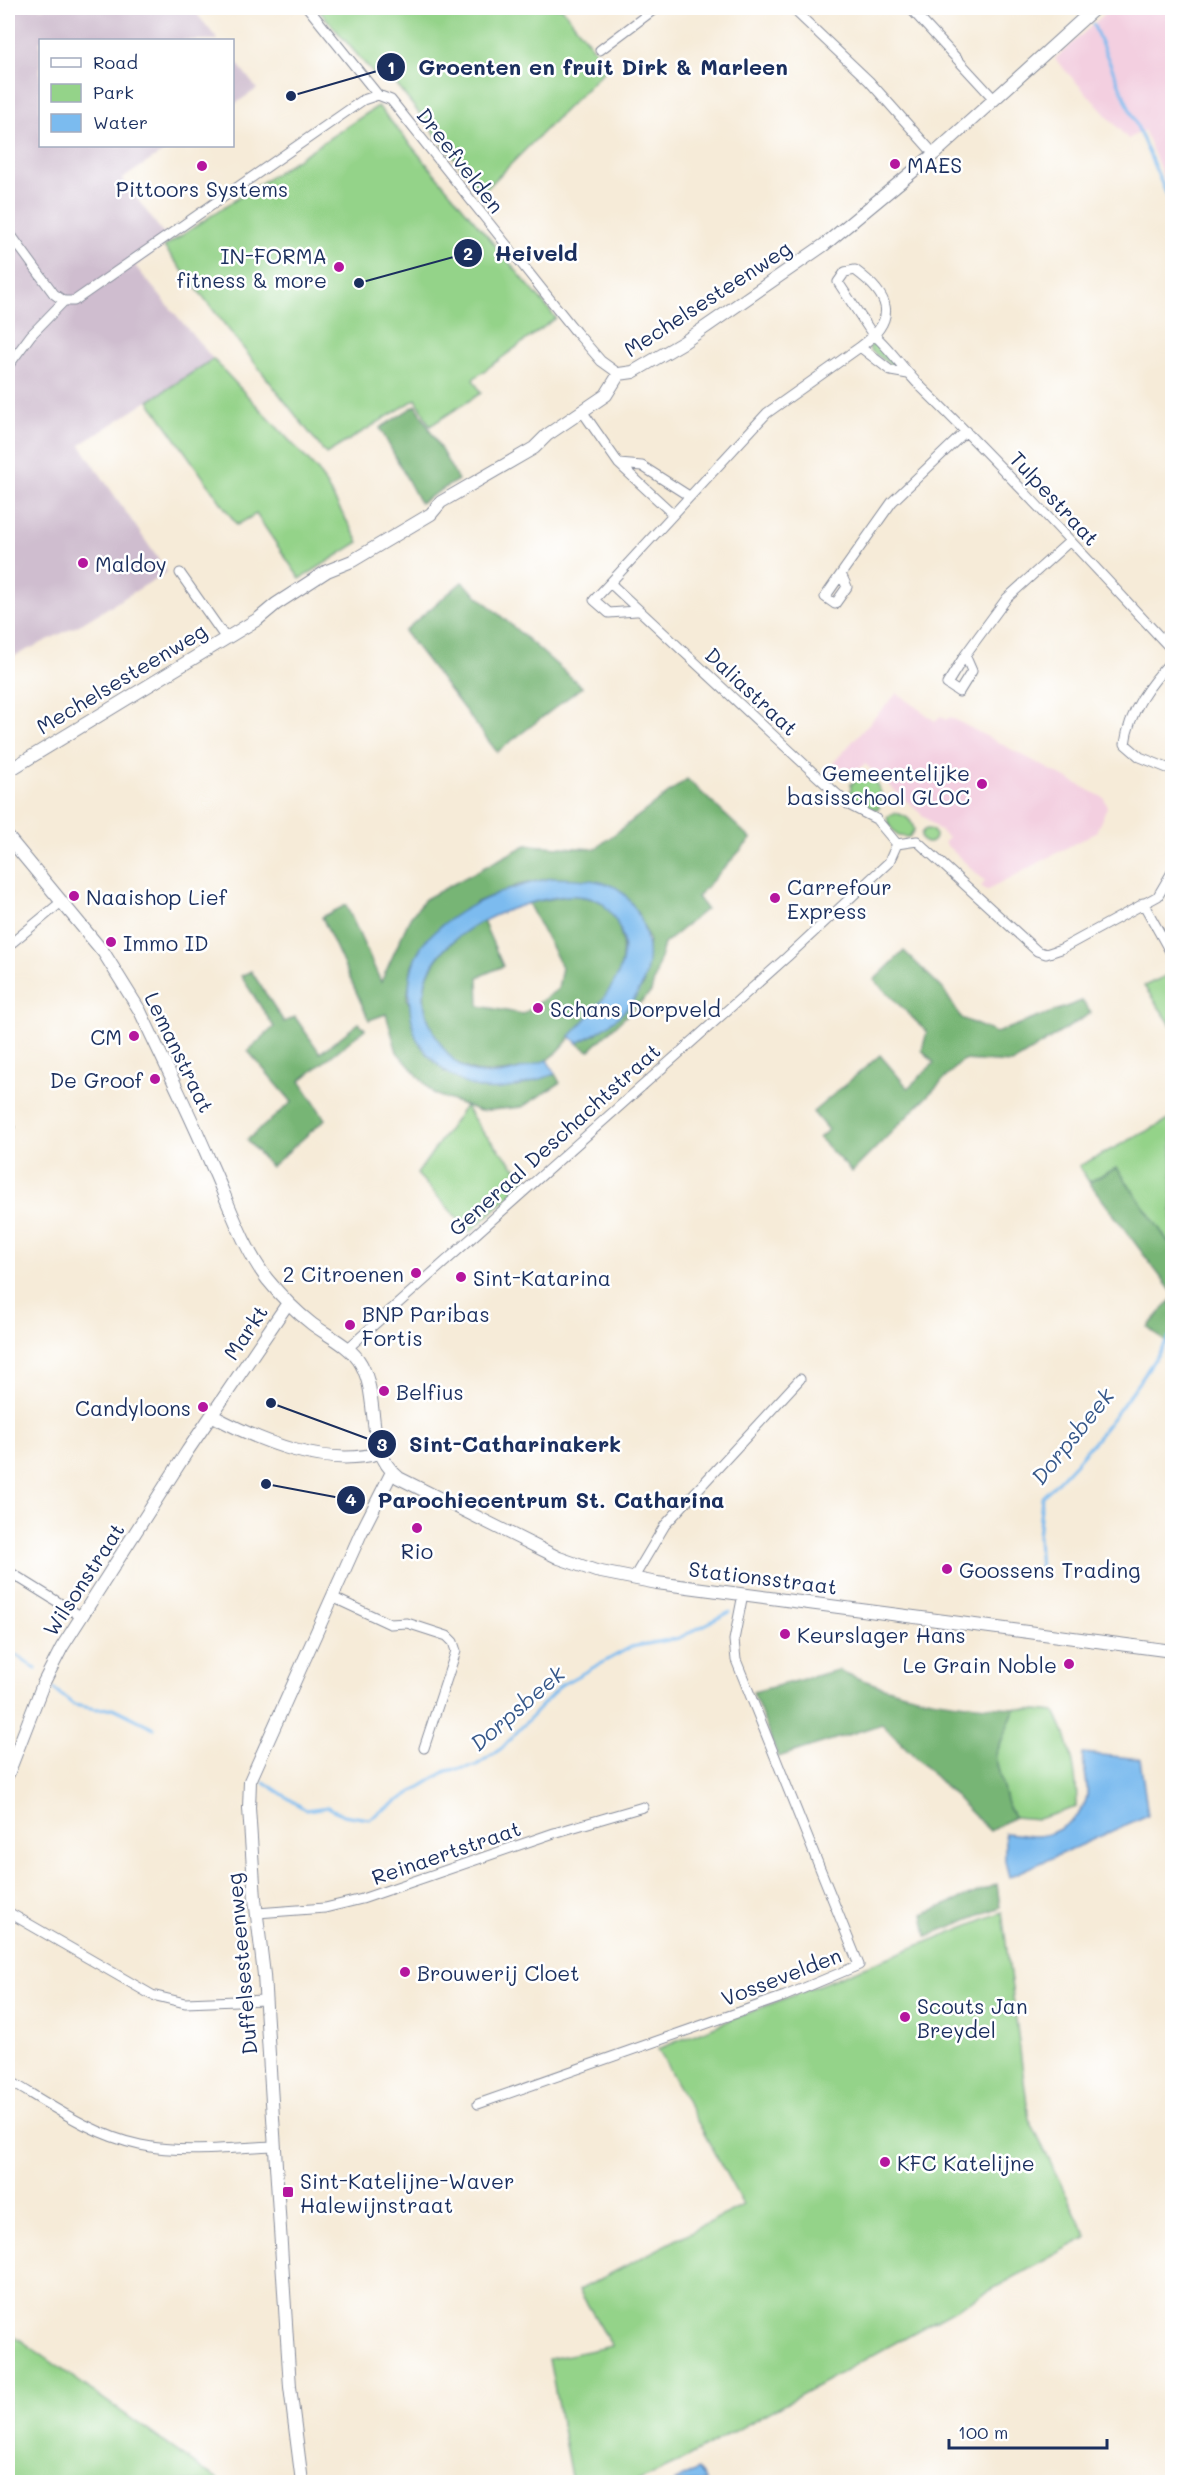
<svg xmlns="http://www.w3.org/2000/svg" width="1180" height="2490" font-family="Mali,sans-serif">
	<rect width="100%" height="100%" fill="#fff"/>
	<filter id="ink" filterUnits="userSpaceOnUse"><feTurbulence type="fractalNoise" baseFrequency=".0167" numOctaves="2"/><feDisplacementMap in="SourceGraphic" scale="12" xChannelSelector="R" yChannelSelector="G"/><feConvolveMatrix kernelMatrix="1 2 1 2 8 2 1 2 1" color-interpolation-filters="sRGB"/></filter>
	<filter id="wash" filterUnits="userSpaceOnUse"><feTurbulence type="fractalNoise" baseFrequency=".008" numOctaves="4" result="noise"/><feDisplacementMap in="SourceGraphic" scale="24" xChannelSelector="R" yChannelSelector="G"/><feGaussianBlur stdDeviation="1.35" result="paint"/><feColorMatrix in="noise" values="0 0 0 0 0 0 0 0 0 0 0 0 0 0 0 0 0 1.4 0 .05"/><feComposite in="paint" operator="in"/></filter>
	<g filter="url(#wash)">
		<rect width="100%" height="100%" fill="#f6ebd8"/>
		<path fill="#f3cfe0" d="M1111 8H1172V197L1144 130 1128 139 1055 59Z
			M897 693 935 721 941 716 946 720 950 717 1104 798 1107 807 1096 832 986 891 981 887 985 881 944 843 948 838 865 764 857 770H847L833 763Z"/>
		<path fill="#cfbdcf" d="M8 8H192L218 40H40V146H172L122 179 169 241 135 266 213 359 80 445 167 572 81 624 8 659Z
			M233 58 257 89 233 105H232Z"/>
		<path fill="#94d389" stroke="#588174" stroke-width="1.5" d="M317 8H562L608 67 482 193 388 74 378 79Z
			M378 106 556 318 473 379 481 393 430 426 416 399 326 454 164 247Z
			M875 343 896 365 895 368 870 350 869 347Z
			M213 359 318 471 359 542 300 579 256 514 237 525 149 401Z
			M862 777C878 777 886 796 878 809H867L850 797 851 784Z
			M895 813C905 815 912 819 914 830L909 837 898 836 889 825 887 817Z
			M921 836a7 7 0 1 1 14 0a7 7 0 1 1-14 0Z
			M1172 973V1026L1144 986Z
			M465 1106 482 1131 527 1180 470 1232 417 1174Z
			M1172 1118V1247L1117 1168 1089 1182 1079 1166Z
			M1015 1708 1055 1712C1071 1742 1077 1773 1077 1807L1038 1819 1014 1817 1006 1801 995 1757Z
			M1002 1912 1029 2119 1087 2237 679 2462 636 2482H572L549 2359 612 2346 579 2290 743 2205 658 2049Z
			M8 2331 205 2471 224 2482H8Z"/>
		<path fill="#77b575" stroke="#49726a" stroke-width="1.5" d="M416 405 458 480 420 503 380 428Z
			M462 582 582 687 497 752 404 631Z
			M687 779 751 839 697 897 706 909 664 944 651 992 589 1051 577 1043 596 1034 643 986 649 940 638 912 552 878 518 885 477 902 421 948 412 965 407 999 444 1072 517 1087 555 1074 560 1083 522 1107 480 1111 434 1094 397 1052 386 1014 369 1020 322 917 346 905 381 982 410 918 425 899 526 845 595 849Z
			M572 895C580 897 596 898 602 903 629 925 627 967 609 995 601 1007 588 1018 578 1028 569 1038 558 1055 546 1061 537 1066 525 1067 515 1070 466 1081 437 1059 426 1010 416 966 451 942 482 919L503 966 478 977 479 1006 523 1014 558 989 562 967 528 903Z
			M904 951 943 989 961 1018 996 1033 1082 1001 1091 1013 1012 1063 963 1060 852 1172 819 1138 828 1130 813 1112 880 1055 908 1088 934 1063 922 1050 927 1032 874 980Z
			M251 971 284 1022 295 1017 320 1053 359 1023 365 1029 300 1081 325 1119 271 1167 247 1140 292 1102 248 1051 274 1027 241 976Z
			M1117 1168 1172 1247V1292L1089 1182Z
			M1172 1299V1338L1168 1344 1148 1327Z
			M838 1670C899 1697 949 1704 1015 1708L995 1756 1006 1801 1014 1817 990 1831 882 1724 778 1757 753 1692Z
			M997 1884 1000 1907 927 1936 923 1914Z"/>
		<path fill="#7bbbef" stroke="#4b75a6" stroke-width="1.5" d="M552 878C572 879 596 878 615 887 625 892 637 910 641 920 664 978 629 1019 577 1043L570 1036C601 1003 647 959 610 912 607 909 604 904 601 902 593 897 574 895 566 896 499 903 385 953 437 1038 446 1053 458 1069 477 1073 498 1079 527 1067 547 1060L555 1074C532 1082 499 1095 475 1087 451 1079 430 1061 417 1039 414 1034 413 1027 412 1021 406 990 408 956 433 933 466 902 509 887 552 878Z
			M1082 1753 1140 1759 1148 1815 1009 1877 1005 1861V1833C1016 1833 1028 1837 1038 1836 1057 1834 1080 1819 1086 1800 1090 1788 1083 1766 1082 1753Z
			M698 2469 706 2482H673Z"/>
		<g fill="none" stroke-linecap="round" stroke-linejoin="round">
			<path stroke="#7bbbef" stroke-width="3" d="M1093 24 1172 207
				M1040 1574 1038 1537 1042 1497C1093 1450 1134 1391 1172 1333
				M8 1654 18 1656 36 1669
				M54 1689 74 1705 96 1709 113 1708 154 1728
				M264 1782 306 1810 328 1807 343 1815 369 1819 446 1771 475 1766 502 1748 561 1685 631 1647 679 1638 730 1612"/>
		</g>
	</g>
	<g filter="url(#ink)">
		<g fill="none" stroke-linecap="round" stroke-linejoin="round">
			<defs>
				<path id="minor" d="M308 8 378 95
					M792 8 869 81 934 154
					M910 8 994 99
					M600 50 656 8
					M8 231 54 294 64 301H74L363 100 378 95 391 100 576 332 601 361 619 374
					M860 347 891 371 908 374
					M8 366 31 335 64 301
					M582 411 619 464 673 514
					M619 464 642 466 689 496
					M180 573 225 637
					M841 574 825 597 835 604 847 587 841 574 892 502 966 431
					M610 583 594 600 609 613 636 611
					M965 655 947 684 959 692 972 671 965 655 1007 598 1070 541
					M1172 660C1150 684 1129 711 1125 744L1140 757 1172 770
					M897 844 876 819 849 805 818 777 610 583 767 413 860 347C900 318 889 295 855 270L845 272 838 282 871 332C890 348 903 369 920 386 1007 471 1089 561 1172 650
					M897 844 917 841 1037 951 1046 954 1061 949 1158 896 1172 872
					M1143 903 1172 955
					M8 946 60 903
					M8 1123 10 1127
					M347 1349 787 957 889 862 897 844
					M8 1571 82 1617
					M633 1579 665 1525 800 1379
					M332 1597 390 1624 407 1623 447 1636 453 1642 456 1651 424 1748
					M8 1912 152 1995 185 2003 265 2000
					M257 1913 325 1908 362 1899 554 1833 643 1807
					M8 2080C49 2104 92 2135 140 2145 183 2154 230 2148 274 2146
					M478 2104 785 1996 859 1965 736 1660 734 1640 743 1594"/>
				<path id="tertiary" d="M8 771 258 619 276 604 327 571 352 561 431 514 441 502 534 448 547 435 606 395 619 374 633 372 684 342 824 245 934 154 1095 8
					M8 837 104 953 140 1011C164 1062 189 1112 211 1164 228 1201 242 1246 267 1279 280 1295 295 1311 312 1324 328 1336 351 1346 361 1364 381 1400 363 1449 399 1478L559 1558 596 1571 657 1583 1172 1651
					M213 1416C262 1442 324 1468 380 1453
					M8 1774 43 1684 62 1647 188 1450 288 1303
					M302 2482 290 2387 264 1975 255 1899 249 1808 250 1781 361 1533 392 1472"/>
			</defs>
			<use href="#minor" stroke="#888d9b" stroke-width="11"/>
			<use href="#tertiary" stroke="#888d9b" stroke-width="14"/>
			<use href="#minor" stroke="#fff" stroke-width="9"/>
			<use href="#tertiary" stroke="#fff" stroke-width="12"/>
		</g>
	</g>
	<g fill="#b5179e" stroke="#fff" stroke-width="2">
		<circle cx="895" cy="164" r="6"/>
		<circle cx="202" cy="166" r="6"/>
		<circle cx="339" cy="267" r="6"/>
		<circle cx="83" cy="563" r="6"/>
		<circle cx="982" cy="784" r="6"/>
		<circle cx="74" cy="896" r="6"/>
		<circle cx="775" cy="898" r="6"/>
		<circle cx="111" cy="942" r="6"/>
		<circle cx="538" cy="1008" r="6"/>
		<circle cx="134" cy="1036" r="6"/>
		<circle cx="155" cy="1079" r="6"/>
		<circle cx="416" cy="1273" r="6"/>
		<circle cx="461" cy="1277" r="6"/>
		<circle cx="350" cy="1325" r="6"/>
		<circle cx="384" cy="1391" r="6"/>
		<circle cx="203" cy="1407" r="6"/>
		<circle cx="417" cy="1528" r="6"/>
		<circle cx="947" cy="1569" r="6"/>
		<circle cx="785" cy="1634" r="6"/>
		<circle cx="1069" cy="1664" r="6"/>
		<circle cx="405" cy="1972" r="6"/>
		<circle cx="905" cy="2017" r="6"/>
		<circle cx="885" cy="2162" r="6"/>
		<rect x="282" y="2186" width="12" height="12" rx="3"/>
	</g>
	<g text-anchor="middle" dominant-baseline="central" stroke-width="5" stroke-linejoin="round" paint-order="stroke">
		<g font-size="21" fill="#1b2f5e" stroke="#fff">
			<text transform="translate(461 160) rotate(52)">Dreefvelden</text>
			<text transform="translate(707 298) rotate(-33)">Mechelsesteenweg</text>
			<text transform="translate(1055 498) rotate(47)">Tulpestraat</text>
			<text transform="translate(121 678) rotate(-31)">Mechelsesteenweg</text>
			<text transform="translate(752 691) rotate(43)">Daliastraat</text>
			<text transform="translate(180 1052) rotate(64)">Lemanstraat</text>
			<text transform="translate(554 1139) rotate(-42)">Generaal Deschachtstraat</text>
			<text transform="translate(245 1332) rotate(-56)">Markt</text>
			<text transform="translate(763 1577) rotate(7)">Stationsstraat</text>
			<text transform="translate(83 1579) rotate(-57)">Wilsonstraat</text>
			<text transform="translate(446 1852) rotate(-19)">Reinaertstraat</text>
			<text transform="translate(241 1964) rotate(-95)">Duffelsesteenweg</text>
			<text transform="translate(781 1976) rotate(-21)">Vossevelden</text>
		</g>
		<g font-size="21" fill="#1b2f5e" stroke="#fff" text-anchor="start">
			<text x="907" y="164">MAES</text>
			<text x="202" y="188" text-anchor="middle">Pittoors Systems</text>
			<text x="327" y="255" text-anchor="end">IN-FORMA<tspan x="327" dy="24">fitness &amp; more</tspan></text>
			<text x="95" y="563">Maldoy</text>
			<text x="970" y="772" text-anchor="end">Gemeentelijke<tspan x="970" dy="24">basisschool GLOC</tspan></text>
			<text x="787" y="886">Carrefour<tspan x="787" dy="24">Express</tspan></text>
			<text x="86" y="896">Naaishop Lief</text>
			<text x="123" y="942">Immo ID</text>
			<text x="550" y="1008">Schans Dorpveld</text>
			<text x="122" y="1036" text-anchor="end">CM</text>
			<text x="143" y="1079" text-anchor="end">De Groof</text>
			<text x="404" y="1273" text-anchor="end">2 Citroenen</text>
			<text x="473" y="1277">Sint-Katarina</text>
			<text x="362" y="1313">BNP Paribas<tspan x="362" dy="24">Fortis</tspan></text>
			<text x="396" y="1391">Belfius</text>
			<text x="191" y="1407" text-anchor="end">Candyloons</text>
			<text x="417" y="1550" text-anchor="middle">Rio</text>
			<text x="959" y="1569">Goossens Trading</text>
			<text x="797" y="1634">Keurslager Hans</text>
			<text x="1057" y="1664" text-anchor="end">Le Grain Noble</text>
			<text x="417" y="1972">Brouwerij Cloet</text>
			<text x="917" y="2005">Scouts Jan<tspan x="917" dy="24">Breydel</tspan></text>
			<text x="897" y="2162">KFC Katelijne</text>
			<text x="300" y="2180">Sint-Katelijne-Waver<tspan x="300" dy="24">Halewijnstraat</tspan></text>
		</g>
		<g font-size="22" font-style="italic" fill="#38598a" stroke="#fff">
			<text transform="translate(1072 1436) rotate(-51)">Dorpsbeek</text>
			<text transform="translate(517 1708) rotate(-41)">Dorpsbeek</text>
		</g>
	</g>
	<path fill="none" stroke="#1b2f5e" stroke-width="2" d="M291 96L391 67M359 283L468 253M271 1403L382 1444M266 1484L351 1500"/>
	<g fill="#1b2f5e" stroke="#fff" stroke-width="2">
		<circle cx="291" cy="96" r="6"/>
		<circle cx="359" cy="283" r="6"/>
		<circle cx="271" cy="1403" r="6"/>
		<circle cx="266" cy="1484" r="6"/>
		<circle cx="391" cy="67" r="15"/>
		<circle cx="468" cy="253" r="15"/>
		<circle cx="382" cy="1444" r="15"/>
		<circle cx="351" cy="1500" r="15"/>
	</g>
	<g font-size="18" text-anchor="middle" font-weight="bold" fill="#fff">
		<text x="391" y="74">1</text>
		<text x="468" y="260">2</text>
		<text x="382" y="1451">3</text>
		<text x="351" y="1506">4</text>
	</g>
	<g font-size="22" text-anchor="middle" font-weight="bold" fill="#1b2f5e" stroke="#fff" stroke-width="5" stroke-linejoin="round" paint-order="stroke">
		<text x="603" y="75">Groenten en fruit Dirk &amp; Marleen</text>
		<text x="536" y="261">Heiveld</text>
		<text x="515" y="1452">Sint-Catharinakerk</text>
		<text x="551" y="1508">Parochiecentrum St. Catharina</text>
	</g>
	<rect width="1180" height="2490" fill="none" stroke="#fff" stroke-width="30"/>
	<rect x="39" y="39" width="195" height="108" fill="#ffffff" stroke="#a4acbf" stroke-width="1.5"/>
	<rect x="51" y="58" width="30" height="9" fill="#ffffff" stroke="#a4acbf" stroke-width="1.5"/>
	<text x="93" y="69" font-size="18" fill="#1b2f5e">Road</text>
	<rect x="51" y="84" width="30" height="18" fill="#94d389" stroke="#a4acbf" stroke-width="1.5"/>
	<text x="93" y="99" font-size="18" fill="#1b2f5e">Park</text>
	<rect x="51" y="114" width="30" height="18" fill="#7bbbef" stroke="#a4acbf" stroke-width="1.5"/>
	<text x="93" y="129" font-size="18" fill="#1b2f5e">Water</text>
	<path d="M949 2439v9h158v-9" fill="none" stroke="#1b2f5e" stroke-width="3"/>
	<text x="958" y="2439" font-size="18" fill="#1b2f5e" stroke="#ffffff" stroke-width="4.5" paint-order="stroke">100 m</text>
</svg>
